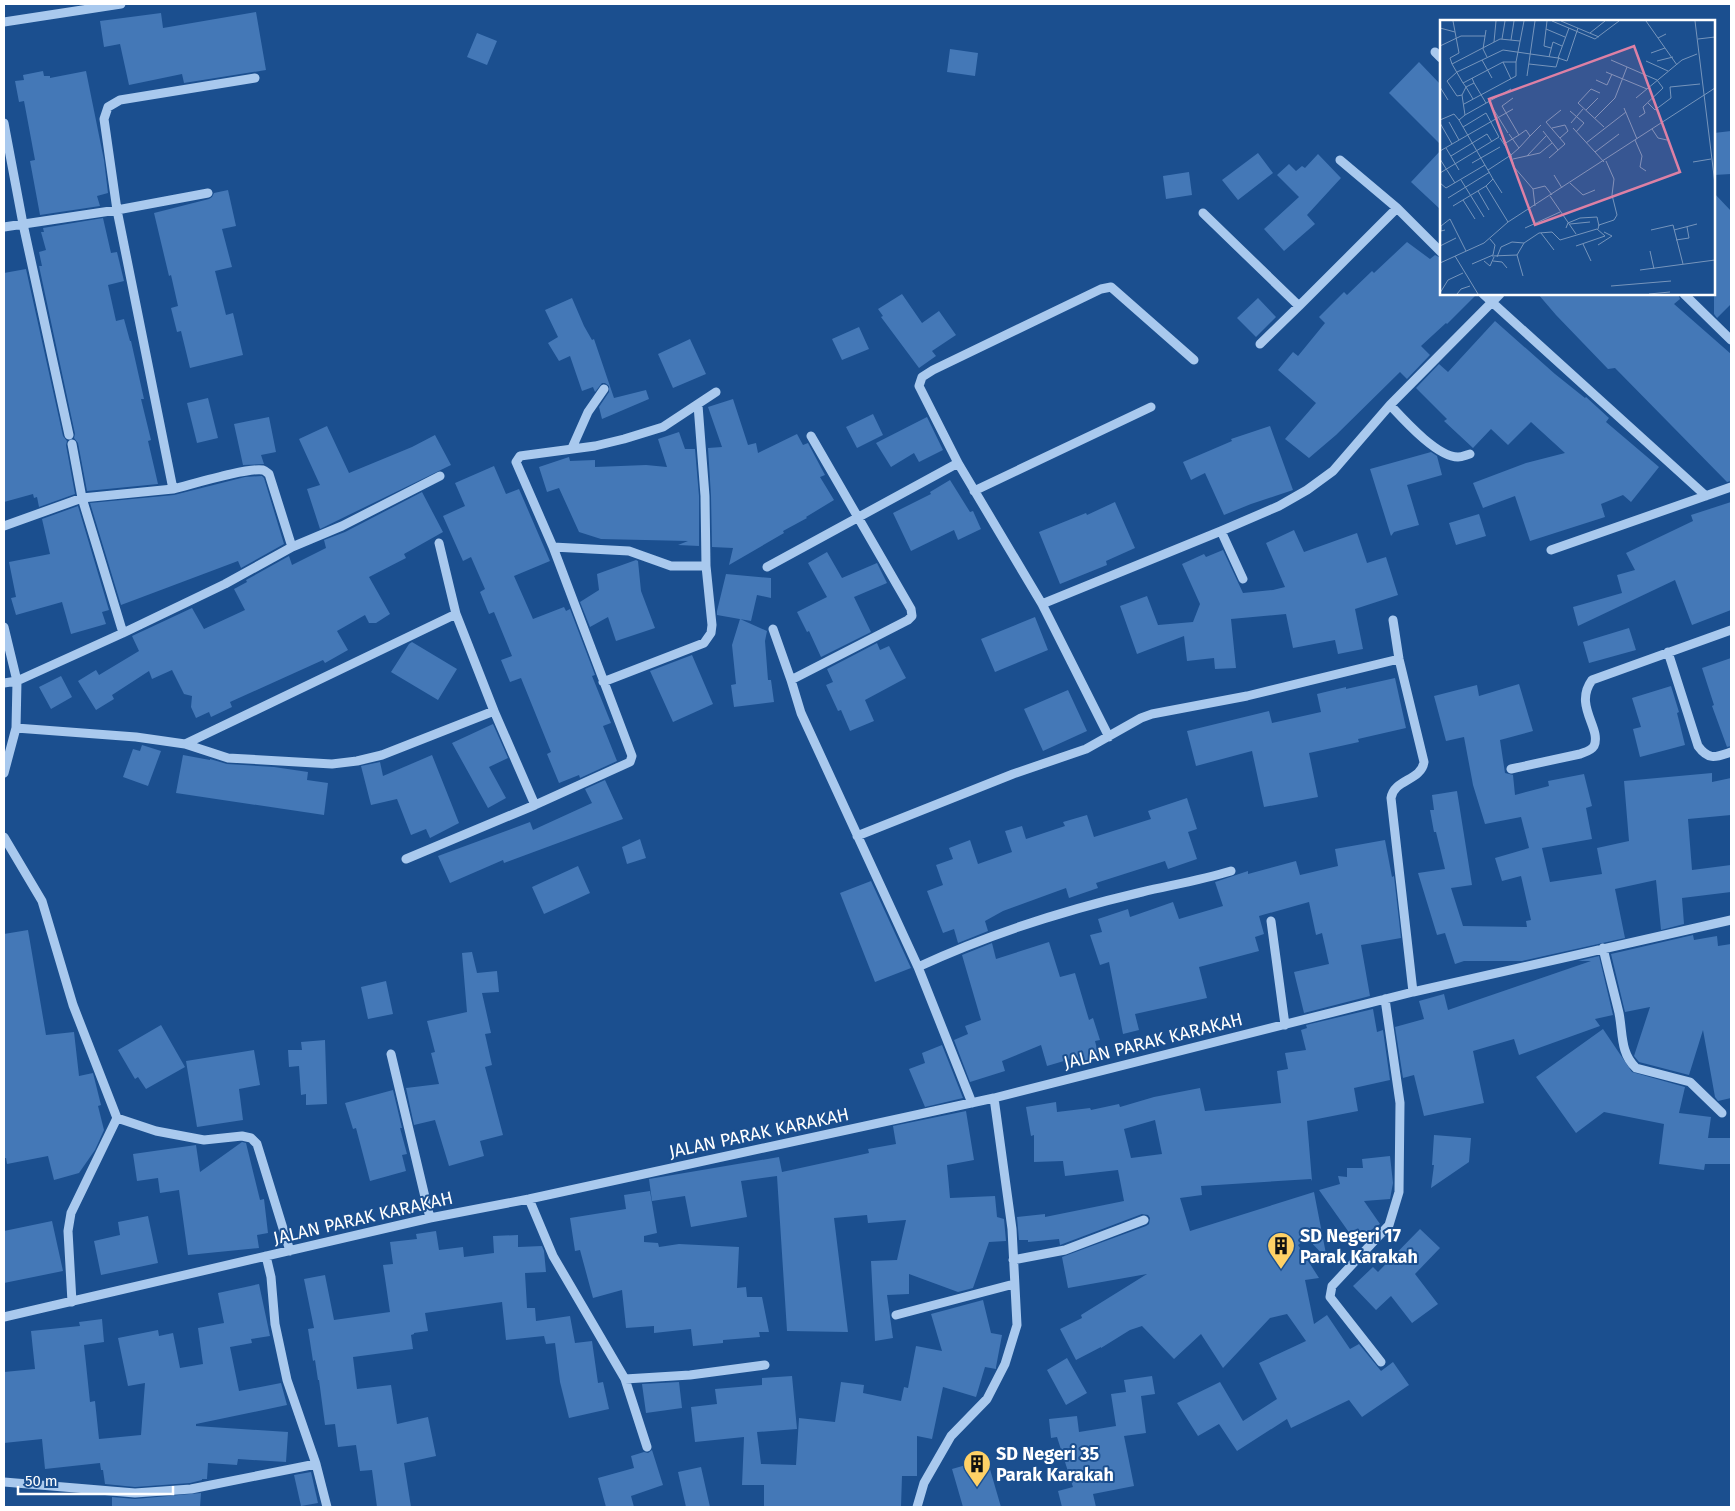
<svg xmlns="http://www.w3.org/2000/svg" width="1735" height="1511" font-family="'Fira Sans',sans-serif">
	<rect width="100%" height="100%" fill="#1b4f8f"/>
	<path fill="#4478b7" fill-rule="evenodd" d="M256 12 266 70 184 83 182 74 129 85 120 44 104 47 100 21 161 13 163 28Z
		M477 33 497 41 487 65 467 57Z
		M950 49 978 53 975 76 947 72Z
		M1419 62 1441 85V145L1389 93Z
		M43 71 44 76H50V78L86 71 104 160 108 193 97 196 100 206 40 215 30 161 35 160 24 101 19 102 15 81 24 80 23 75Z
		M1731 131V174L1714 175V133Z
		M1441 150V210L1411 182Z
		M1258 153 1273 173 1238 200 1222 180Z
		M1318 154 1341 178 1307 215 1315 224 1284 251 1264 229 1299 197 1277 175 1289 164 1296 171 1302 166 1305 168Z
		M1189 172 1192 195 1166 199 1163 176Z
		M228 190 236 226 222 229 232 267 215 271 226 315 233 313 243 355 190 368 181 331 177 332 171 308 178 306 171 275 169 276 154 213 209 199 212 197 214 193Z
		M1714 193 1731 211V304L1717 318 1714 314Z
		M103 218 111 253 117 252 124 281 108 285 116 321 124 319 130 341H131L144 399H141L151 440 148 441 158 484 87 491 78 443 74 438 75 434 39 266H42L39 252 46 250 41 232H44L43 228Z
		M1407 242 1430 259 1435 255 1441 258V294H1477L1447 324 1446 323 1421 346 1430 355 1407 379 1400 372 1336 435 1309 458 1285 439 1316 403 1278 370 1293 352 1298 356 1325 323 1319 317 1344 292 1347 295 1372 271 1374 273Z
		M26 269 63 436 67 441 66 445 75 494 39 507 37 497 34 498 33 494 4 502V273Z
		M902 294 922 323 939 311 956 335 932 351 936 356 919 368 881 317 883 316 878 309Z
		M1538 294H1678L1680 299 1674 304 1731 354V481L1727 482 1615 368 1608 369 1556 315Z
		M572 298 584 326 592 340 594 339 614 398 646 390 649 399 602 419 599 407 609 392V386L605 383H602L595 392 593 387 582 391 570 356 559 361 548 343 558 337 545 310Z
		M1258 298 1276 317 1256 337 1237 318Z
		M1495 321 1555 374 1585 398 1586 397 1609 418 1606 422 1659 467 1631 502 1623 495 1601 504 1605 517 1530 541 1515 496 1483 508 1473 483 1526 463 1565 453 1531 422 1508 445 1491 429 1473 448 1444 421 1447 419 1416 388 1439 364 1448 372Z
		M859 327 869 349 842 360 832 339Z
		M690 339 706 374 673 388 658 354Z
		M208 398 218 438 197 443 187 403Z
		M733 399 748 445 756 443 758 453 797 434 803 445 808 443 825 475 820 477 834 500 806 517 807 518 783 531 784 533 729 565 733 548 712 547 711 496 708 448 722 447 708 407Z
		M873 414 883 435 857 448 846 427Z
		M269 417 276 452 261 455 264 464 243 465 234 424Z
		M927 417 943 450 919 462 914 453 891 467 876 443Z
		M327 426 349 473 412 447 435 435 451 465 320 529 307 489 320 485 299 439Z
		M1270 426 1293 490 1251 504 1224 515 1205 473 1191 480 1183 462 1232 441 1231 439Z
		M679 432 685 449H695L699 496V546L678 545 688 541 601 539 579 532 559 488 547 492 539 467 569 457 570 461 595 460V467L646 465 667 467 658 439Z
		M1431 452 1437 456 1442 475 1407 485 1419 525 1394 532 1391 536 1370 469Z
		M494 466 506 494 519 489 550 561 514 576 533 619 564 607 566 611 570 609 595 675 592 676 611 723 603 726 617 761 580 778 579 775 559 783 547 754 551 752 521 678 510 682 501 660 512 656 494 612 489 614 480 592 485 589 471 557 463 561 443 516 465 506 455 483Z
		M262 476 264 478 284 544 241 568 238 561 121 605 90 503 174 495 245 477Z
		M950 480 970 512 973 511 981 529 958 540 954 530 911 551 893 513 931 494 930 492Z
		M422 492 443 532 404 554 406 558 369 577 390 614 376 623H369L365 615 337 631 348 650 325 663 323 660 230 702 232 707 211 717 209 712 196 718 191 707 192 696 184 694 172 670 152 679 149 671 112 695 114 699 96 710 78 681 96 670 99 675 139 651 132 636 192 608 204 629 245 610 234 589 247 582 246 580 289 556 292 565 326 548 324 540 345 532Z
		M1115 502 1135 548 1106 561 1107 565 1060 584 1039 532 1086 513 1087 515Z
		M1731 502V610L1692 625 1675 580 1578 626 1573 607 1622 593 1617 575 1635 570 1626 553 1693 521 1691 515Z
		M78 506 109 610 102 612 106 624 71 634 62 602 16 615 11 598 16 597 9 562 50 554 42 519Z
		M1479 514 1486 536 1456 545 1449 523Z
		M1294 530 1304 552 1357 533 1367 563 1386 557 1398 595 1355 609 1363 649 1338 654 1335 640 1293 648 1286 614 1231 619 1236 668 1215 669 1214 658 1187 661 1184 636 1137 654 1120 606 1147 596 1158 625 1193 622 1200 604 1182 564 1204 554 1206 557 1223 550 1243 593 1273 590 1285 587 1266 543Z
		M827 552 842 578 877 563 887 583 854 597 871 632 821 657 809 631 807 632 797 612 827 597 808 563Z
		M636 560 638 561 641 591 655 628 616 641 608 617 590 627 580 602 599 590 597 574Z
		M726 574 771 578V598L757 595 751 621 717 615V611Z
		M1035 617 1048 650 995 672 981 639Z
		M740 619 767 631 765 641 768 680H771L774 702 734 707 731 685 736 684 732 645Z
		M1629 628 1636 650 1589 663 1583 642Z
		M412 642 457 669 438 700 391 672 409 644Z
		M877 643 880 650 889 646 906 678 865 700 874 721 850 731 841 710 838 711 826 685 833 682 827 669Z
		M692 655 713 704 673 722 650 671Z
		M1731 658V746L1727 747 1712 706 1714 705 1702 668Z
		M61 676 72 697 51 709 39 687Z
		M1395 678 1406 728 1358 739 1359 742 1309 753 1318 797 1264 807 1252 751 1196 766 1187 731 1269 711 1272 723 1321 712 1317 694 1346 687V689Z
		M1519 684 1533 731 1500 740 1505 773 1513 775 1515 795 1549 786 1548 781 1584 774 1592 806 1586 808 1592 839 1542 848 1550 882 1602 874 1597 848 1629 841 1624 781 1712 773V782L1731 778V815L1688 819 1692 870 1731 865V892L1682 898 1684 924 1661 930 1656 880 1615 889 1625 938 1522 961H1464L1455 964 1445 933 1437 935 1418 873 1445 869 1436 832H1434L1430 810H1434L1432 795 1457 791 1472 885 1451 888 1463 926 1527 927 1526 921 1531 920 1521 876 1502 881 1495 858 1529 848 1521 817 1485 824 1473 785 1464 737 1446 741 1434 696 1477 685 1479 696Z
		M1671 686 1679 712 1677 713 1685 745 1640 757 1633 729 1641 727 1632 698Z
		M1068 690 1087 731 1043 751 1024 709Z
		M493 724 508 758 489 767 506 798 488 808 452 743Z
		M142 745 161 751 148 786 123 777 133 749 140 751Z
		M183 755 210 760V759L227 764 274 767 308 772 307 780 328 783 324 815 176 793Z
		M432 755 459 823 430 838 426 829 411 835 397 799 371 805 361 766 380 762 383 776Z
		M605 780 623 819 504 863 503 860 450 883 438 856 530 822 533 830 592 803 585 789Z
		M1187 798 1197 829 1188 832 1197 859 1168 869 1165 861 1096 883 1098 888 1069 898 1066 888 1003 911 985 921 988 931 958 943 954 929 943 933 927 891 943 885 936 865 953 859 949 848 970 840 978 864 1012 852 1005 831 1022 826 1026 839 1065 826 1063 822 1087 815 1094 837 1151 819 1148 811Z
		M640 839 646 858 627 864 622 847Z
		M1385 840 1392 877 1394 876 1401 938 1361 945 1370 996 1304 1013 1294 972 1329 964 1322 933 1316 935 1309 902 1259 916 1264 934 1255 937 1259 951 1199 967 1207 998 1135 1014 1139 1030 1123 1034 1109 962 1100 965 1090 935 1102 932 1098 919 1128 909 1130 917 1173 902 1179 919 1223 906 1215 882 1248 871V874L1296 861 1300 875 1338 866 1335 849Z
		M578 866 590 893 544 914 532 887Z
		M871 881 911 968 875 982 840 893Z
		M28 930 46 1035 74 1032 79 1076 93 1073 101 1105 98 1106 104 1130 95 1150 79 1173 54 1180 48 1156 7 1164 6 1158H4V934Z
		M1693 935 1694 940 1717 936 1718 946 1731 944V1098L1718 1101 1715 1097 1703 1030 1689 1075 1639 1062 1634 1056 1650 1007 1625 1012 1611 954Z
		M1049 942 1060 977 1075 973 1089 1020 1093 1018 1100 1040 1095 1041 1099 1057 1076 1063 1074 1058 1047 1066 1041 1045 1002 1061 1005 1071 970 1082 954 1040 968 1034 965 1026 981 1020 962 955 992 943 996 959Z
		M472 952 477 973 497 971 499 992 482 993 491 1033 485 1034 492 1065 485 1067 503 1135 480 1141 484 1156 449 1166 435 1120 414 1125 406 1088 439 1084 431 1053 435 1052 427 1021 467 1012 462 953Z
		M1599 956 1613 1015 1595 1019 1600 1026 1519 1055 1514 1039 1473 1051 1484 1103 1424 1116 1414 1075 1403 1078 1395 1027 1424 1019 1419 1001 1444 994 1448 1010 1591 961H1578Z
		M386 981 393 1014 368 1019 361 987Z
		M1373 1009 1377 1032 1383 1030 1390 1080 1354 1088 1358 1111 1307 1121 1312 1181 1311 1179 1201 1186 1202 1195 1180 1198 1190 1231 1314 1192 1327 1259 1307 1238 1298 1245 1319 1278 1305 1280 1314 1324 1327 1315 1350 1349 1359 1344 1381 1371 1393 1362 1409 1385 1362 1417 1349 1400 1291 1428 1287 1419 1237 1451 1219 1424 1198 1436 1177 1403 1220 1382 1243 1421 1277 1399 1259 1363 1306 1341 1287 1314 1270 1318 1223 1368 1201 1334 1174 1359 1142 1326 1130 1330 1101 1348V1347L1076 1360 1060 1329 1082 1318 1081 1315 1147 1274 1068 1288 1062 1257 1146 1226 1149 1224 1150 1218 1148 1215 1142 1214 1060 1245 1059 1239 1028 1242V1240H1019L1017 1217 1045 1214V1217L1124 1201 1118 1170 1065 1176 1063 1161 1034 1162V1135L1031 1136 1026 1107 1056 1102 1057 1112 1090 1108 1091 1110 1119 1104 1120 1107 1154 1097 1200 1088 1205 1111 1281 1103 1277 1071 1288 1069 1285 1053 1306 1050 1301 1030 1307 1028 1306 1025ZM1155 1120 1162 1154 1131 1158 1124 1129Z
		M161 1025 185 1067 146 1089 138 1077 135 1079 118 1050Z
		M1603 1029 1632 1072 1685 1087 1679 1113 1711 1117 1708 1138H1731V1164H1705L1704 1170 1659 1164 1664 1124 1604 1112 1576 1133 1536 1077Z
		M325 1040 327 1104 306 1105V1094L301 1095 299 1066 289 1067 288 1050H302L301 1042Z
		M942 1045 963 1098 925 1107 909 1069 925 1063 922 1053Z
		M254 1050 260 1085 239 1089 243 1120 197 1127 186 1061Z
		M393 1090 402 1128H400L407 1154 402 1155 406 1171 370 1181 356 1128 353 1129 345 1103Z
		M966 1111 974 1160 947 1165 950 1198 995 1196 997 1217 1004 1219 1006 1241 989 1242 973 1288 958 1292 909 1274V1294L887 1295 893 1338 875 1341 871 1261 897 1260 906 1220 868 1223 867 1215 834 1218 848 1332 787 1331 777 1176 741 1181 747 1217 691 1227 685 1196 652 1201 649 1179 779 1157 782 1172 869 1153 868 1149 896 1144 893 1126Z
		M1434 1135 1471 1138 1469 1162 1431 1188 1434 1165H1432Z
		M242 1142 246 1143 260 1200 264 1199 268 1233 257 1235 259 1248 188 1255 179 1190 160 1193 158 1178 137 1181 133 1154 196 1145 200 1172Z
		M1390 1156 1393 1183 1390 1199 1364 1201 1380 1224 1359 1238H1353L1319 1190 1340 1184 1338 1176 1347 1177V1168H1363L1362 1159Z
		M650 1191 657 1233 644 1236V1242L658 1243 659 1247 679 1244 739 1247 737 1288 746 1287 747 1297H762L769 1332H759L760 1337 723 1340V1343L693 1346 691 1329 654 1333V1326L626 1328 622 1290 593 1298 580 1250 575 1251 570 1218 626 1209 624 1195Z
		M148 1216 158 1263 101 1275 94 1241 120 1235 118 1222Z
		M52 1221 63 1271 4 1283V1231Z
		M1420 1229 1440 1248 1415 1274 1438 1304 1412 1323 1391 1296 1376 1310 1353 1286 1373 1267 1378 1272Z
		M436 1231 439 1250 463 1247 464 1257 494 1253 493 1236 518 1235V1247L542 1246 544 1251 546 1272 525 1273 527 1308H535L536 1321 570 1316 575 1343 592 1341 598 1383 603 1382 609 1409 569 1418 560 1382 555 1343 546 1344 544 1336 506 1340 502 1302 425 1313 428 1331 414 1333V1334L411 1335 413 1349 353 1357 357 1389 391 1385 397 1424 428 1417 436 1456 404 1463 411 1507H377L372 1470 360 1471 356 1445 338 1447 335 1424 325 1425 319 1380H318L315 1360 313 1361 308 1329 314 1328 304 1279 325 1275 334 1320 390 1312 383 1265 393 1264 390 1242 417 1239 416 1234Z
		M259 1284 270 1336 251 1339 252 1343 230 1347 239 1391 281 1383 287 1405 196 1424V1426L288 1432 286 1462 238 1459 237 1465 208 1463 207 1479H202V1480L190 1483 135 1487 105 1484 103 1470H101L100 1463 45 1469 42 1439 4 1443V1372L35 1369 31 1331 80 1326 79 1322 102 1319 104 1342 84 1345 90 1402 95 1401 99 1439 141 1435 145 1383 128 1386 118 1338 158 1330 159 1336 173 1333 180 1368 203 1364 198 1328 224 1323 218 1293Z
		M983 1300 991 1333 1002 1335 996 1367V1369L985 1367 976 1397 943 1387 932 1439 917 1436V1476H902L901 1507 764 1506V1485H742L744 1437 695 1442 691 1407 717 1404 715 1389 762 1385V1378L792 1376 797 1429 757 1432 761 1464 796 1465 799 1418 835 1422 841 1382 864 1385 863 1393 901 1401 904 1387 908 1388 916 1346 942 1351 931 1314Z
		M1067 1358 1087 1393 1066 1405 1047 1370Z
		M1152 1376 1155 1394 1141 1396 1146 1433 1124 1436 1134 1486 1093 1494 1096 1507H1062L1058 1491 1073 1487 1057 1437 1051 1438 1049 1419 1077 1416 1079 1432 1116 1426 1111 1394 1126 1392 1124 1380Z
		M679 1382 682 1408 646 1413 642 1384Z
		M652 1450 663 1485 631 1496 634 1507H606L598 1478 634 1468 631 1456 644 1452 648 1453Z
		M987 1459 1001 1507H963L952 1469Z
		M701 1467 710 1507H686L678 1472Z
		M311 1472 318 1503 301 1506 294 1475Z
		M201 1493 200 1507H112V1497L135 1499Z"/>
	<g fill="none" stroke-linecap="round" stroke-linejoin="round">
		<path stroke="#a9c9ee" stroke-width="9" d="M4 22 121 4
			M1435 52 1441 58
			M4 123 23 224 69 435
			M1340 160 1397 208 1441 252
			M1203 213 1299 306 1397 208
			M4 227 117 210 208 193
			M1483 294 1706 496
			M1684 294 1731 340
			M1260 344 1299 306
			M698 405 705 496 706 566
			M1390 405C1404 420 1437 457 1458 457 1462 457 1466 455 1470 454
			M72 444 82 498 123 633 225 584 292 547
			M572 448 588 412 604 389
			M173 489C190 485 248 467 263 470 266 471 266 472 269 474L292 547 342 526 440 476
			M974 491 1151 407
			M4 526 82 498 173 489 117 210 104 119 108 107 120 100 255 78
			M1221 531 1243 579
			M439 543 456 614 494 711 535 805
			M553 547 629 551 671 566H706L712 625 711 633 704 643 603 682
			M1551 550 1731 487
			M767 567 958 463
			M1042 604 1221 531 1279 506 1307 490 1333 471 1390 405 1500 294
			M1393 620 1399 659 1424 762C1421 781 1394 779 1391 798L1413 992
			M4 627 17 681 123 633
			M773 629 791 680 801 713 918 967
			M1668 652 1698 746C1709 761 1716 757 1731 752
			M791 680 908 620 912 616 911 609 811 436
			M4 683 17 681 16 728 4 773
			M16 728 136 737 185 744 228 758 332 764 357 761 382 755 494 711
			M1109 737 1042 604 958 463 919 386 922 377 933 370 1101 289 1111 287 1194 360
			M185 744 456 614
			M1511 769 1580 754C1585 752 1591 751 1594 746 1602 728 1573 706 1592 680L1731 630
			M857 836 1013 774 1086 749 1141 718 1152 714 1247 696 1399 659
			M4 837 42 901 73 1005 117 1118 71 1213 68 1231 72 1302
			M406 859 535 805 630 762 632 756 553 547 516 462 520 456 595 446 624 439 663 427 716 392
			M1271 921 1285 1025
			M1603 948C1608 970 1614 992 1619 1013 1623 1033 1620 1053 1636 1068L1690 1082 1722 1113
			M391 1054 430 1218
			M972 1103 918 967C989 934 1065 910 1142 892 1172 885 1201 880 1231 871
			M117 1118 156 1131 204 1140 242 1136 251 1138 257 1144 290 1251
			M529 1199 553 1256 625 1379 690 1375 765 1365
			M266 1256 271 1277 275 1324 287 1380 316 1464 327 1507
			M1013 1260 1065 1250 1144 1220
			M896 1315 1014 1284
			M4 1317 430 1218 529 1199 994 1098 1413 992 1731 920
			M1381 1362 1330 1297 1332 1286 1389 1225 1399 1192 1400 1103 1385 999
			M625 1379 647 1447
			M4 1482 135 1493 191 1489 316 1464
			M917 1507 924 1483 951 1436 987 1399 1005 1364 1017 1325 1012 1229 994 1098"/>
	</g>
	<defs>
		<symbol id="building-pin" viewBox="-11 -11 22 30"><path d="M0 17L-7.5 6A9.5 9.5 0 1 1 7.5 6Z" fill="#ffd166" stroke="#1b4f8f"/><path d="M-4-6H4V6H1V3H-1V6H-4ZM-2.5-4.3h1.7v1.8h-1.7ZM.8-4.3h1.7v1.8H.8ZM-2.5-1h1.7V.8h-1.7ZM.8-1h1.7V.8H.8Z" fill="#111"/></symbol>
	</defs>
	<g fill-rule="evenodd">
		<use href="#building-pin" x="1265" y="1230" width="32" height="43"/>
		<use href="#building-pin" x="961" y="1448" width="32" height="43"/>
	</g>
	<g text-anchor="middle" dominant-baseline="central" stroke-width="4" stroke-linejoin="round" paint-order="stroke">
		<g font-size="18" fill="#fff" stroke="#1b4f8f">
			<text transform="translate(1153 1041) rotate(-14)">JALAN PARAK KARAKAH</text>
			<text transform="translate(759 1133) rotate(-12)">JALAN PARAK KARAKAH</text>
			<text transform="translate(363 1218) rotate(-13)">JALAN PARAK KARAKAH</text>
		</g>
		<g font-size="18" font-weight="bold" fill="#fff" stroke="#1b4f8f" text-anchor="start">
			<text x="1300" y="1236">SD Negeri 17<tspan x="1300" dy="21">Parak Karakah</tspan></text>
			<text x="996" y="1454">SD Negeri 35<tspan x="996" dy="21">Parak Karakah</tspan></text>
		</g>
	</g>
	<g transform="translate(1440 20)">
		<rect width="275" height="275" fill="#1b4f8f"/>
		<path fill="none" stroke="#7695bc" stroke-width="1" d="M13 1 19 33 10 38 12 44 60 19 80 21M107 1 104 26 111 28M112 1 155 19 179 1M121 1 159 17M206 1 218 18M255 1 275 164M0 8 15 12M106 9 125 17M46 10 43 29 47 37M150 13 165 1M62 19 65 1M258 19 275 17M71 20 74 1M54 22 56 1M0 26 21 16H45M225 28 218 18 226 14M211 33 225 28 237 45M109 37 113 22 122 26M118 38 127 41 138 8M42 40 52 58M171 40 217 60 223 68 203 87 205 93 199 97M206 41 228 51M217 41 233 37M63 42 71 59M12 44 23 63M89 44 116 47 119 37M166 52 207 69M87 56 95 1M32 58 34 63 26 67 33 79M156 60 167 65 172 54M34 63 46 83M0 67 8 80M160 73 151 69 138 83 164 107M22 75 17 76 7 61 17 52 63 30 118 38 129 8M196 78 242 40 257 34M49 82 68 113M208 83 215 90 231 78 230 67 260 64M24 84 76 56V42M184 88 197 119M146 90 158 78M130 91 144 103 136 112M25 95 71 69M155 98 175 78 187 47M0 100 14 94 19 100M9 102 19 120M0 103 12 124M131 103 143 89M112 108 125 105 128 111 120 118M133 108 155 132M212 109 218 118 227 120M103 111 118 130M69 114 79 128 90 116M79 115 86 110 90 116 101 105M60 118 71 135 79 128M195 120 202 136 200 147 206 151M146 123 186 92M64 124 79 115 62 86 73 78M6 128 19 150M0 131 73 89M11 136 47 114 52 122M87 136 106 116M109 138 125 124 106 102 121 90M0 139 15 163M73 139 100 133 112 123M164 142 155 132 179 114M253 142 271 139M32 143 60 127M48 150 71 135 74 147 93 169 95 186M0 153 59 117 46 93 23 107M114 155 122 168M53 159 62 173M21 160 44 197M0 163 6 168 45 145M130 163 143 175 155 170M93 169 105 166 112 175M38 171 49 190M110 176 136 214M8 178 50 152M23 180 35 199M13 186 46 166M68 202 46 166 53 159 19 100 25 95 22 75 26 67 23 63 63 42H76L84 1M130 204 150 202M85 208 120 192M126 208 128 203 140 198 157 197 159 206M158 209 159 205 174 200 177 195 172 175 174 159 166 141M5 210 1 211V206L10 199 26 231M211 210 233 205 243 244M234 210 257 204M101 213 114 230M236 220 249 218 247 207M143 224 151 241M158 225 172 216 164 212M0 226 16 218M210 231 214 249M77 235 84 223 99 213 112 212 120 220 157 209 165 216 136 226M15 236 38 274M52 236 77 235 83 256M57 237 61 227 72 222 84 223M44 241 50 246 54 237M53 241 62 242 67 248M0 243 44 223 68 202 275 68M32 244 53 235 55 225 50 219M200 250 275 240M171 266 231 261M0 273 8 260 23 253M17 274 21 269 30 266M209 274 230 272"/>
		<path fill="#dd80a5" fill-opacity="0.15" stroke="#dd80a5" stroke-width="2.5" d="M194 26 240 152 95 205 49 79Z"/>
		<rect width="275" height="275" fill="none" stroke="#fff" stroke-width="2.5"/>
	</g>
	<rect width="1735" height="1511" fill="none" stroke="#ffffff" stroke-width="10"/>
	<path d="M18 1486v8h155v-8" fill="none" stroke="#ffffff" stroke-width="2.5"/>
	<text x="25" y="1486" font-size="15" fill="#ffffff" stroke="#1b4f8f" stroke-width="4" paint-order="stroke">50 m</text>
</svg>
